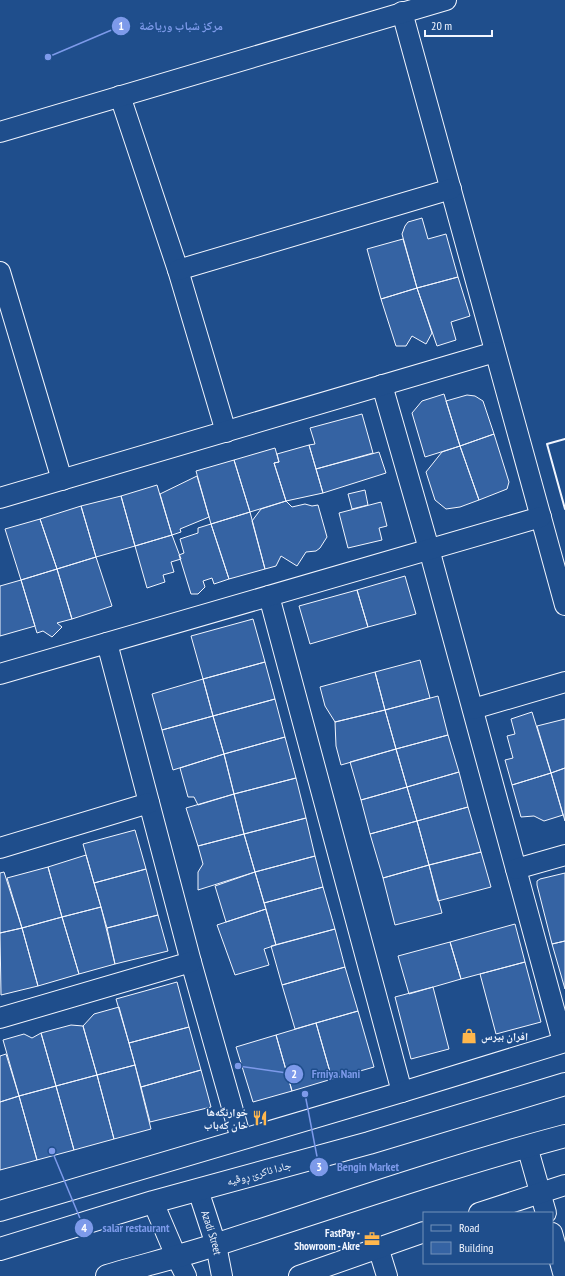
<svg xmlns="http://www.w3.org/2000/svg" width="565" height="1276" font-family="'PT Sans Narrow','Noto Naskh Arabic',sans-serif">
	<rect width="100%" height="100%" fill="#1f4e8c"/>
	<path fill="#3563a3" stroke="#f2f6ff" d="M422 218 428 239 446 234 458 277 417 288 402 234 405 226 408 222Z
		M403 239 417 288 381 299 367 249Z
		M458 277 470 316 451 322 456 340 437 346 417 288Z
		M417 288 432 333 426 344 412 336 406 346H396L381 299Z
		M444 394 460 446 425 457 412 413 422 401Z
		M467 395 475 396 483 401 494 434 460 446 446 401Z
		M362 414 373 453 316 469 309 445 315 444 310 428Z
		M494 434 509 482 507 489 479 500 460 446Z
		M309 445 323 493 286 501 274 463 279 462 277 454Z
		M460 446 479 500 460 507 446 509 435 500 426 472 442 452Z
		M275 448 279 462 274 463 286 501 250 512 234 460Z
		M379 452 386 473 323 493 316 469Z
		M234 460 250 512 211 524 196 471Z
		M197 476 209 517 180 529 181 532 172 535 160 494Z
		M157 485 172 535 135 546 121 496Z
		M365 490 368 505 352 509 348 494Z
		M121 496 135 546 96 557 81 506Z
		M286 501 292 507 305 504 312 506 318 505 327 537 320 548 316 551 306 552 297 566 281 556 276 566 265 569 252 521 261 509Z
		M381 502 387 526 379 528 382 540 348 548 339 513Z
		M81 506 96 557 57 569 40 519Z
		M250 512 265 569 229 579 211 524Z
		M40 519 57 569 21 580 5 529Z
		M211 524 229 579 214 584 212 578 203 581 205 587 198 594H191L179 555 184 553 180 539 198 533V528Z
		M172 535 181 559 171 562 174 572 163 575 165 582 147 588 135 546Z
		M96 557 112 606 72 619 57 569Z
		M57 569 72 619 57 623 62 627 52 637 43 631 37 633 21 580Z
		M405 576 416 614 368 627 357 590Z
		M21 580 35 626 0 636V586Z
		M357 590 368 627 310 644 299 606Z
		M253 619 265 662 203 679 191 636Z
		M420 660 430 698 385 710 375 672Z
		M265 662 275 699 213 716 203 679Z
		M375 672 385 710 335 722 325 706 320 687Z
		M203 679 213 716 162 730 152 694Z
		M438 696 448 735 396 749 385 710Z
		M275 699 285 737 224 754 213 716Z
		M385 710 396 749 341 765 336 746 335 722Z
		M532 712 551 773 512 785 505 760 513 758 507 736 515 734 511 719Z
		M213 716 224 754 173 770 162 730Z
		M565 719V768L551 773 537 726Z
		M448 735 459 772 407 787 396 749Z
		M285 737 296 778 234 794 224 754Z
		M396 749 407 787 361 800 350 762Z
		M224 754 234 794 198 805 194 797H188L180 768Z
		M565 768V821L551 773Z
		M459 772 468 807 417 821 407 787Z
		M551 773 563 815 544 821 534 816 521 817 512 785Z
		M296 778 306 818 244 834 234 794Z
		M407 787 417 821 370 834 361 800Z
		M234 794 244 834 198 846 186 808Z
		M468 807 481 852 429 865 417 821Z
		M306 818 315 856 255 872 244 834Z
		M417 821 429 865 383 878 370 834Z
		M135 830 146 869 94 883 83 844Z
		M244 834 255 872 198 890V872L203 864 198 846Z
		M481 852 491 887 438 901 429 865Z
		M86 855 101 907 62 917 48 867Z
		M315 856 323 887 264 903 255 872Z
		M429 865 442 913 395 925 383 878Z
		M48 867 62 917 22 928 7 878Z
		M146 869 158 915 107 928 94 883Z
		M4 872 22 928 0 933V873Z
		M255 872 266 909 226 922 215 886Z
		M565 873V941L552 944 537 885V881L540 879Z
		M323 887 335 929 276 945 264 903Z
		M101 907 115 964 79 974 62 917Z
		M266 909 276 945 264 949 269 965 235 975 217 925Z
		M158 915 168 951 115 964 107 928Z
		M62 917 79 974 38 986 22 928Z
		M515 924 525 962 461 979 450 942Z
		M22 928 38 986 1 995 0 933Z
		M335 929 345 967 282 985 271 946Z
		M565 941V989L552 944Z
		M450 942 461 979 409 994 398 956Z
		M525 962 541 1022 496 1034 480 974Z
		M345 967 358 1011 295 1029 282 985Z
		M177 982 189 1027 129 1043 116 999Z
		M433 987 449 1049 411 1059 395 997Z
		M119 1007 135 1065 97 1075 83 1026 94 1014Z
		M358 1011 374 1067 332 1079 316 1023Z
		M316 1023 332 1079 292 1091 276 1035Z
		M71 1025 83 1026 97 1075 56 1086 41 1033Z
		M189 1027 201 1070 141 1087 129 1043Z
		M41 1033 56 1086 19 1096 3 1040 24 1034 32 1038Z
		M276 1035 292 1091 253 1102 236 1047Z
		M6 1054 19 1096 0 1102V1056Z
		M135 1065 151 1129 114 1139 97 1075Z
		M201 1070 211 1107 150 1122 141 1087Z
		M97 1075 114 1139 74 1150 56 1086Z
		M56 1086 74 1150 37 1160 19 1096Z
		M19 1096 37 1160 0 1170V1102Z"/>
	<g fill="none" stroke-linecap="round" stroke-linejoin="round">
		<defs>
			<g id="minor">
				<path d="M402 12 565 605"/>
				<path d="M120 96 178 270 226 432"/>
				<path d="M0 132 446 0"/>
				<path d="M178 270 451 189"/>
				<path d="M0 272 62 480"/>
				<path d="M382 385 429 549 563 1042"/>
				<path d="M0 498 495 352"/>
				<path d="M269 596 402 1092"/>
				<path d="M107 643 191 962 241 1139"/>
				<path d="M0 674 541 517"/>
				<path d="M473 709 565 682"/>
				<path d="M0 848 149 803"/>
				<path d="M516 869 565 855"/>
				<path d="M0 1018 191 962"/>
				<path d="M527 1146 546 1213"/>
				<path id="s1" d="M198 1190 216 1245 222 1276"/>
				<path d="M153 1202 176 1256 186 1276"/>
				<path d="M0 1211 402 1092 565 1042"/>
				<path d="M479 1213 565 1185"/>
				<path d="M552 1233 564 1276"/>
				<path d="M378 1247 387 1276"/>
				<path d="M299 1276 424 1232"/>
			</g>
			<path id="trunk" d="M0 1249 153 1202 369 1143 565 1084
				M107 1276C144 1265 182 1256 218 1244 333 1207 448 1167 565 1136"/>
		</defs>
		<use href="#minor" stroke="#f2f6ff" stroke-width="22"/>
		<use href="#trunk" stroke="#f2f6ff" stroke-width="24"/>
		<use href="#minor" stroke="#1f4e8c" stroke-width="20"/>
		<use href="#trunk" stroke="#1f4e8c" stroke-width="22"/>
		<path stroke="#f2f6ff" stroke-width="2" d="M565 439 547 444 565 509"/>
	</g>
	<defs>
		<symbol id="shop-bare" viewBox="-9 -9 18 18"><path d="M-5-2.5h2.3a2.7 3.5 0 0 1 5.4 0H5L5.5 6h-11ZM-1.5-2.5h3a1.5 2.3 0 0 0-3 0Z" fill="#ffb74d" stroke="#1f4e8c" stroke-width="2.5" paint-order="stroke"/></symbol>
		<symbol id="restaurant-bare" viewBox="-9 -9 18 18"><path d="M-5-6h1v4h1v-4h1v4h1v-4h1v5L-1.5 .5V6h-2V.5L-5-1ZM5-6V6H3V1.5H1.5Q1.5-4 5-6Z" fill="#ffb74d" stroke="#1f4e8c" stroke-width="2.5" paint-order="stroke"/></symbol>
		<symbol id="office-bare" viewBox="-9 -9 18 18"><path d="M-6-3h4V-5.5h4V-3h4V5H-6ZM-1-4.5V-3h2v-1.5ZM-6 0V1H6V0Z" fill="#ffb74d" stroke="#1f4e8c" stroke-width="2.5" paint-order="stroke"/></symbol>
	</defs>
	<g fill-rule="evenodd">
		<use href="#shop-bare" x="458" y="1025" width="22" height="22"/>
		<use href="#restaurant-bare" x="249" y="1107" width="22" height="22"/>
		<use href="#office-bare" x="361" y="1228" width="22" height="22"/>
	</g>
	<g text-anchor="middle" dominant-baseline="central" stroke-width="3" stroke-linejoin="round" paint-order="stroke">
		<g font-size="11" font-weight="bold" fill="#f2f6ff" stroke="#1f4e8c" text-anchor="end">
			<text x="481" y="1036" text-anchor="start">افران بيرس</text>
			<text x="248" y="1112">خوارنگەھا<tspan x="248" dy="13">خان كەباب</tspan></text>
			<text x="360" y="1233">FastPay -<tspan x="360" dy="13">Showroom - Akre</tspan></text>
		</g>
		<g font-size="11" fill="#f2f6ff" stroke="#1f4e8c">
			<text transform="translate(259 1173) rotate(-15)">جادا ئاکرێ ڕوڤیە</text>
			<text stroke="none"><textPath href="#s1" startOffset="45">Azadi Street</textPath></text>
		</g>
	</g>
	<path fill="none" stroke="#7d9aea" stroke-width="1.5" d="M48 57L121 26M238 1066L294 1074M305 1094L319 1167M52 1151L84 1228"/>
	<g fill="#7d9aea" stroke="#1f4e8c" stroke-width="1.5">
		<circle cx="48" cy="57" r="4"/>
		<circle cx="238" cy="1066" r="4"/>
		<circle cx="305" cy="1094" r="4"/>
		<circle cx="52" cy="1151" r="4"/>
		<circle cx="121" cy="26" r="10"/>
		<circle cx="294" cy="1074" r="10"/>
		<circle cx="319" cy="1167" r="10"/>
		<circle cx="84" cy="1228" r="10"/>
	</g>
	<g font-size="12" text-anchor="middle" font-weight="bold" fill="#fff">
		<text x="121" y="30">1</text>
		<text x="294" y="1078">2</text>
		<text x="319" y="1171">3</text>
		<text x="84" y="1232">4</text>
	</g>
	<g font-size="12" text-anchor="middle" font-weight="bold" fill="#7d9aea" stroke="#1f4e8c" stroke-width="3" stroke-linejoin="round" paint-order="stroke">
		<text x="181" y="30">مركز شباب ورياضة</text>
		<text x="336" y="1078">Frniya Nani</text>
		<text x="368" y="1171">Bengin Market</text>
		<text x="136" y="1232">salar restaurant</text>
	</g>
	<rect x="423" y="1212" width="130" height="52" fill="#1f4e8c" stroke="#7391ba"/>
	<rect x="431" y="1225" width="20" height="6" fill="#1f4e8c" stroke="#7391ba"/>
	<text x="459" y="1232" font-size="12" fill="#f2f6ff">Road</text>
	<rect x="431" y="1242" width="20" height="12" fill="#3563a3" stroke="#7391ba"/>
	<text x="459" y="1252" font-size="12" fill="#f2f6ff">Building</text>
	<path d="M425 30v6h67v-6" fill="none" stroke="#f2f6ff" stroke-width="2"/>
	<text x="431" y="30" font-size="12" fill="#f2f6ff" stroke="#1f4e8c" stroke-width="3" paint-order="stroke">20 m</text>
</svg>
